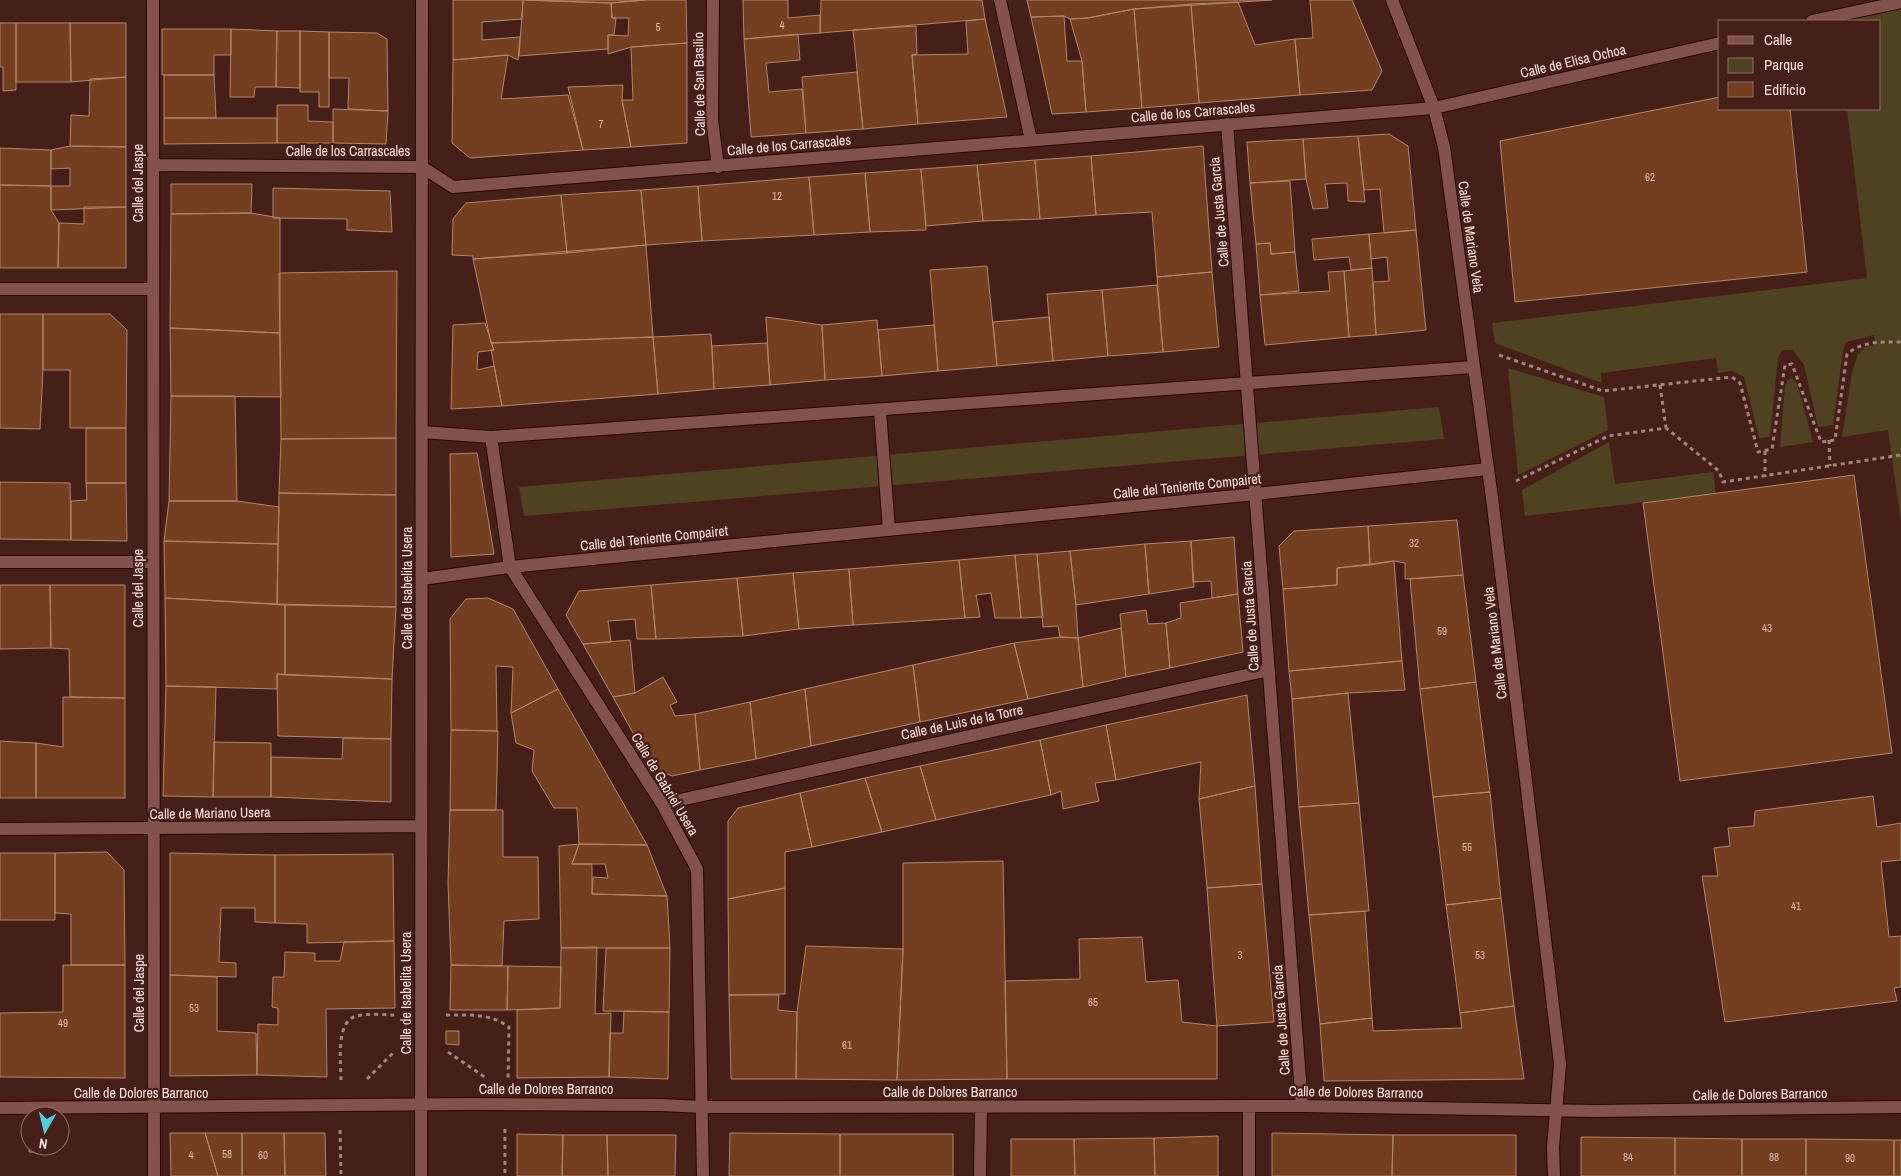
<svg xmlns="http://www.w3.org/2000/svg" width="1901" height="1176" font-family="'Archivo Narrow',sans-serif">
	<rect width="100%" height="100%" fill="#471f19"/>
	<path fill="#4f4221" d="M1901 2V523L1888 430 1842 437 1852 372 1858 354 1865 347 1875 345 1874 335 1846 342 1843 351 1833 425 1818 427 1804 365 1793 350H1782L1778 358 1770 437 1759 438 1744 377 1732 371 1718 373 1716 358 1601 373 1602 383 1495 343 1492 323 1867 278 1847 109H1880V21H1837Z
		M1508 368 1604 397 1608 430 1518 475Z
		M1791 378 1797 383 1813 442 1780 447 1785 386 1787 381Z
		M1439 407 1444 439 524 516 519 487Z
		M1609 442 1615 484 1713 472 1716 494 1525 516 1522 490Z"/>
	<path fill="#743f20" stroke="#b1866e" d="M453 0H523L522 19 482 22V40L520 37 518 60 508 55 453 60Z
		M523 0 611 3 612 18H616L614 35H608V49L519 56Z
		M526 0H645L611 3Z
		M645 0H686L687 43 631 47 608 54V35L628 36 629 18H612L611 3Z
		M743 0H788V18L820 15V33L744 39Z
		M821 0H982L985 19 820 33Z
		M1027 0H1272L1134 9 1088 18 1070 19 1064 16 1031 17Z
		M1310 0H1352L1382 71 1372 90 1300 95 1295 39 1313 38Z
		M1238 2 1255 45 1295 39 1300 95 1199 103 1191 4Z
		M1191 4 1199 103 1142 108 1134 9Z
		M1134 9 1142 108 1086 112 1082 61 1070 19 1088 18Z
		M1064 16 1067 61H1082L1086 112 1052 114 1031 17Z
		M985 19 1007 117 918 124 912 55 968 54 966 21Z
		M0 23H16V90L3 91V67H0Z
		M16 23H70L71 82H16Z
		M70 23H126V77L71 82Z
		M916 26 917 54 912 55 918 124 863 129 853 30Z
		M162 29H231V55H214V75H162Z
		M231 29 277 31 276 87H255L254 97H230Z
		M277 31H300V88L276 87Z
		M300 31 329 32V107H319V92H300Z
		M329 32 377 33 387 39 388 111 348 109 349 78H329Z
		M798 34 800 60 766 63 769 92 802 89 806 133 751 137 744 39Z
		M687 43V143L631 147 622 100H633L631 47Z
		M508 55 501 99 568 95 583 150 470 158 452 143 453 60Z
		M857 72 863 129 806 133 802 77Z
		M164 75H214L216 118H164Z
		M126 77V147L70 146 71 115 89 116 90 79Z
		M623 85 622 100 631 147 583 150 568 87Z
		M1720 97V109H1790L1807 272 1515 302 1500 141Z
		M277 105H308V121L333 122V143H277Z
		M333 109 388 111 386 144 333 143Z
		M164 118H277V143L164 144Z
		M1389 134 1408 146 1416 230 1384 233 1380 189 1364 190 1358 136Z
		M1358 136 1365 202 1348 201 1347 183 1325 184 1328 208 1313 209 1306 179 1303 139Z
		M1303 139 1306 179 1250 183 1247 142Z
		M70 146 126 147V207L51 210V186H70V168L51 169V150Z
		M1203 146 1212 272 1157 277 1152 212 1096 215 1091 156Z
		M0 148 51 150V186L0 185Z
		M1091 156 1096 215 1040 219 1035 160Z
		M1035 160 1040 219 983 221 977 165Z
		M977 165 983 221 926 226 921 169Z
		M921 169 926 230 870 232 865 173Z
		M865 173 870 232 814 235 809 177Z
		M809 177 814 235 702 241 698 186Z
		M1290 181 1295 252 1271 254 1270 243 1256 244 1250 183Z
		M171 184H252L251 213 171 214Z
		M0 185 51 186V210L59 223 58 268H0Z
		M698 186 702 241 646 245 641 190Z
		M273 188 390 191 392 232 347 230V219L273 218Z
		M641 190 646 245 567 253 561 195Z
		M561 195 567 253 473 259V256L452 255 453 219 466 203Z
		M84 207H126V268H58L59 223 84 224Z
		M251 213 280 218V333L170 328 171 214Z
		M1416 230 1426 330 1376 335 1373 282 1389 281 1387 257 1371 259 1369 234Z
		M1369 234 1372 268 1351 270 1349 257 1314 260 1312 239Z
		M1270 243 1271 254 1295 252 1299 291 1260 295 1256 244Z
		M646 245 653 337 491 343 473 259Z
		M987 266 997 366 938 371 930 270Z
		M1372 268 1376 335 1349 337 1344 271Z
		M397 271 396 438 281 439 279 273Z
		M1344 271 1349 337 1265 345 1260 295 1330 291 1328 272Z
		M1212 272 1219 347 1163 352 1157 277Z
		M1157 285 1163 352 1108 356 1102 290Z
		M1102 290 1108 356 1053 361 1047 294Z
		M0 314H43V370L40 429 0 428Z
		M43 314H110L127 330 126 428H70V370H43Z
		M766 317 822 325 825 380 770 385Z
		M1049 317 1053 361 997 366 993 322Z
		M877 320 882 376 825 380 822 325Z
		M485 323 494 350 478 352 477 370 494 366 502 406 451 409 453 325Z
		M934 325 938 371 882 376 878 330Z
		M170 328 280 333 281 397 171 396Z
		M711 334 714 389 658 394 653 337Z
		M653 337 658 394 502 406 491 350H494L491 343Z
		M767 343 770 385 714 389 712 346Z
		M171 396H235L237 501H169Z
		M86 428H126V483H86Z
		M396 438V495L279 493 281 439Z
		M477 453 494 554 451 557 450 454Z
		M1854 475 1892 753 1680 781 1643 503Z
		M0 482 70 483 71 540 0 539Z
		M86 483H126L127 541 71 540V501L87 500Z
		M279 493 396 495V607L277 604Z
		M169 501H237L279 507 278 544 164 541Z
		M1457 520 1463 575 1405 579V563L1394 561 1370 565 1368 526Z
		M1368 526 1370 565 1337 568V585L1283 589 1279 546 1294 531Z
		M1234 537 1238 594 1212 598 1211 581 1193 582 1191 541Z
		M164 541 278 544 277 604 165 598Z
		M1191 541 1194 587 1149 594 1145 544Z
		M1145 544 1149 594 1076 605 1070 551Z
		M1070 551 1076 605 1078 638 1060 637 1058 626 1043 627 1037 554Z
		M1029 554H1037L1043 617 1021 618 1015 555Z
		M1015 555 1021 618H995L991 593 976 595 980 617 965 618 959 560Z
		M959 560 965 618 853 625 849 569Z
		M1394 561 1402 661 1289 671 1283 589 1337 585V568Z
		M849 569 853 625 799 629 793 573Z
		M793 573 799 629 743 636 737 578Z
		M1463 575 1476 682 1420 689 1410 579Z
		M737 578 743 636 656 639 651 585Z
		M0 585H50L51 648 0 649Z
		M50 585H125V698L70 697 69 649 51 648Z
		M651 585 656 639H637L635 619 623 620 608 621 611 642 583 644 566 615 579 591Z
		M1238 594 1243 652 1170 668 1166 623 1181 618 1180 603Z
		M165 598 285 605V675L277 674V689L166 686Z
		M488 598 513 609 558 689 511 713 513 667 496 666 497 731 451 730 450 619 466 599Z
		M285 605 396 607 392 679 285 675Z
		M1146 610 1148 624 1166 623 1170 668 1126 677 1120 614Z
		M1121 628 1126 677 1083 687 1078 638Z
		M1060 637 1078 638 1083 687 1028 699 1014 643Z
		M630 640 635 693 613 697 583 644Z
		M1014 643 1028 699 920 722 913 665Z
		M1402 661 1405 690 1348 693 1292 699 1289 671Z
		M913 665 920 722 811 746 805 689Z
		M277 674 392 679 391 739 278 736Z
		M663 677 677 702 670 705 675 716 695 714 700 770 672 776 652 767 613 697 635 693Z
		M1476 682 1490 792 1433 797 1420 689Z
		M166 686 216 687 213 797 163 796Z
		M558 689 647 845 579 844 577 808H554L532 771 534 750 516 743 511 713Z
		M805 689 811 746 756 759 750 702Z
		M1348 693 1359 803 1299 807 1292 699Z
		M1247 695 1255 786 1199 799 1201 762 1116 780 1106 725Z
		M63 697 125 698V798H36V743L63 747Z
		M750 702 756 759 700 770 695 714Z
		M1106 725 1116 780 1095 783 1099 801 1063 809 1061 791 1051 795 1040 740Z
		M451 730 498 731 496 810H450Z
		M343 738 391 739V802L271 797V757L342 759Z
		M1040 740 1051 795 936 820 920 766Z
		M0 741 36 743V798H0Z
		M214 742 271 743V797H213Z
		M920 766 936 820 882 832 865 778Z
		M865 778 882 832 812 847 800 793Z
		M1255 786 1262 884 1207 888 1199 799Z
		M1490 792 1501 898 1446 905 1433 797Z
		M800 793 812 847 785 852V888L728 899V821L738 808Z
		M1873 796 1877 827 1901 823V860L1881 862 1889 937 1901 936V987L1894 988 1897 1001 1725 1022 1702 876H1718L1714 848 1730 846 1728 828 1754 826 1755 811Z
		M1359 803 1369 911 1309 915 1299 807Z
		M450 810H503V857H538L539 919 504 921 502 966 451 965 448 883Z
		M579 844 647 845 667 896 592 894 593 877 608 878 605 864H572Z
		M579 844 572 864H592V894L667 896 670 948H561L559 846Z
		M107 852 124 870 125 965H71V914L55 913V853Z
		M0 853H55V920H0Z
		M170 853 275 855V923L255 922V908H221L219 962 236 963V977L170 975Z
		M393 854 394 941 307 943V924L275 923V855Z
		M1003 861 1007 1079 897 1080 903 949V863Z
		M1262 884 1274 1022 1217 1026 1207 888Z
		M785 888V994L729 995 728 899Z
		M1501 898 1514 1006 1460 1013 1446 905Z
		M1365 911 1372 1018 1320 1024 1309 915Z
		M1142 937 1146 982 1178 980 1182 1022 1217 1026V1079H1007L1005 981 1080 979 1079 939Z
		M394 941 395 1008 326 1009 327 1077 257 1075 258 1024 278 1025V1008L272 1007 273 977H284L285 952 315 953V961H340L344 942Z
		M806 946 903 949 897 1080 796 1079 797 1012Z
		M597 947 595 1014 611 1013 609 1077 517 1078V1010L560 1008 561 948Z
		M606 948H670L669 1012 603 1011Z
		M63 965H125V1078L0 1077V1013L63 1012Z
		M451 965 508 966 507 1010H450Z
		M508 966 561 967 560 1008 507 1010Z
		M170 975 217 977V1031L256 1033 257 1075 170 1076Z
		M729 995H779L778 1010 797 1012 796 1079H731Z
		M1514 1006 1524 1079 1324 1081 1320 1024 1372 1018 1373 1031 1462 1028 1460 1013Z
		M624 1011 669 1012 668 1079 609 1077 610 1033H623Z
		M446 1031H459V1045L446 1044Z
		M170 1133H205L218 1176H171Z
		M205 1133H242V1176H218Z
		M242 1133H284L285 1176H242Z
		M284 1133H325L326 1176H285Z
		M730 1133 840 1134V1176H729Z
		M1272 1133 1393 1135 1392 1176H1272Z
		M517 1134 563 1135 562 1176H517Z
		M840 1134H953V1176H840Z
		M563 1135H607L608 1176H562Z
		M607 1135H676L675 1176H608Z
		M1393 1135H1516V1176H1392Z
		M1218 1136V1176H1155L1154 1138Z
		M1581 1137 1675 1138V1176H1581Z
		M1154 1138 1155 1176H1075L1074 1139Z
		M1675 1138 1742 1139V1176H1675Z
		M1011 1139H1074L1075 1176H1011Z
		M1742 1139H1806V1176H1742Z
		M1806 1139 1894 1140V1176H1806Z
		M29 1140 30 1146H54V1153L29 1152Z
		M1894 1140H1901V1176H1894Z"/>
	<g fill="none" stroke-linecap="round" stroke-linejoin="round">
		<defs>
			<path id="street" d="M153 0 154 1176
				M713 0 712 119 718 167
				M1000 0 1031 140
				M1392 0 1434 108 1444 147 1492 498 1560 1064 1553 1147 1554 1176
				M1812 21 1901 2
				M1227 124 1302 1106
				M153 165 422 167 453 187 1434 108 1720 43
				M0 289H153
				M880 411 889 530
				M422 432 491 437 1474 367
				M491 437 510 567 662 804 697 869 703 1176
				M0 562H153
				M422 579 510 567 1256 494 1488 469
				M662 804 1269 670
				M0 829 421 826
				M1249 1106V1176
				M0 1108 472 1104 661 1105 703 1107 1302 1106 1596 1111 1901 1107
				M421 1176 422 0
				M980 1176 981 1107"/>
		</defs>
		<use href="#street" stroke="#2b0603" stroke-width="14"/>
		<path stroke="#a4827d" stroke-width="3" stroke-dasharray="4 4" stroke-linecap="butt" d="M1499 355 1603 391 1732 377 1740 383 1758 452 1772 449 1785 365 1792 364 1821 442 1835 440 1847 354C1863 341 1881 342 1901 342
			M1660 385 1666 428
			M1829 440 1830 466
			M1765 451V477
			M1516 481 1608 436 1666 428 1719 471 1723 482 1901 455
			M446 1015C469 1015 490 1013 509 1027L508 1079
			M448 1052 486 1078
			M367 1079 395 1051
			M341 1080C341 1064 335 1020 357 1016 369 1013 384 1015 396 1015
			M505 1129V1176
			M340 1130 341 1176"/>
		<use href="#street" stroke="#81534c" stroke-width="12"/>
	</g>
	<g text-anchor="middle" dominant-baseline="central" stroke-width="4.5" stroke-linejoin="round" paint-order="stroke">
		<g font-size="11" fill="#dcb9ae">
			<text x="782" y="25">4</text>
			<text x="658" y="27">5</text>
			<text x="601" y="124">7</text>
			<text x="1650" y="177">62</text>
			<text x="777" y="196">12</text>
			<text x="1414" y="543">32</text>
			<text x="1767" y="628">43</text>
			<text x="1442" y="631">59</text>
			<text x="1467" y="847">55</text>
			<text x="1796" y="906">41</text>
			<text x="1240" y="955">3</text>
			<text x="1480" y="955">53</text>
			<text x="1093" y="1002">65</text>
			<text x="194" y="1008">53</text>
			<text x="63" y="1023">49</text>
			<text x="847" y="1045">61</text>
			<text x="227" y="1154">58</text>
			<text x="191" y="1155">4</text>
			<text x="263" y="1155">60</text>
			<text x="1628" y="1157">84</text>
			<text x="1774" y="1157">88</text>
			<text x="1850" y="1158">90</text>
		</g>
		<g font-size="14" fill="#fee2dd" stroke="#471f19">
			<text transform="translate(1573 61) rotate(-13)">Calle de Elisa Ochoa</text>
			<text transform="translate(699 84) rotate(-91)">Calle de San Basilio</text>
			<text transform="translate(1193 112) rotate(-5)">Calle de los Carrascales</text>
			<text transform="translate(789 145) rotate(-5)">Calle de los Carrascales</text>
			<text x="348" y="151">Calle de los Carrascales</text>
			<text transform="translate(138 183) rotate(-90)">Calle del Jaspe</text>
			<text transform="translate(1219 212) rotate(-95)">Calle de Justa García</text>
			<text transform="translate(1471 237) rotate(82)">Calle de Mariano Vela</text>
			<text transform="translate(1187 486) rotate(-6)">Calle del Teniente Compairet</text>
			<text transform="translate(654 538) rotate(-6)">Calle del Teniente Compairet</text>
			<text transform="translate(138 588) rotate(-90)">Calle del Jaspe</text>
			<text transform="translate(407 588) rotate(-90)">Calle de Isabelita Usera</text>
			<text transform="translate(1250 616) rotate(-94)">Calle de Justa García</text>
			<text transform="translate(1495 643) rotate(-97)">Calle de Mariano Vela</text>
			<text transform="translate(962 722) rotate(-12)">Calle de Luis de la Torre</text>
			<text transform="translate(665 784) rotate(59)">Calle de Gabriel Usera</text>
			<text transform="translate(210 813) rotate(-1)">Calle de Mariano Usera</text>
			<text transform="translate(139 993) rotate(-90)">Calle del Jaspe</text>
			<text transform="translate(406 993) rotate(-90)">Calle de Isabelita Usera</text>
			<text transform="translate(1281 1020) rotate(-94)">Calle de Justa García</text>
			<text x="546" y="1089">Calle de Dolores Barranco</text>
			<text x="950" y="1092">Calle de Dolores Barranco</text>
			<text transform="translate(1356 1092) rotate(1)">Calle de Dolores Barranco</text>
			<text x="141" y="1093">Calle de Dolores Barranco</text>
			<text transform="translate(1760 1094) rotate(-1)">Calle de Dolores Barranco</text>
		</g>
	</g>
	<rect x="1718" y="20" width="162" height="90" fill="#471f19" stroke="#906d67"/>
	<rect x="1728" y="36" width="25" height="8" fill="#81534c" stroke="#906d67"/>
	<text x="1764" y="45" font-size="15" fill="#fee2dd">Calle</text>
	<rect x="1728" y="58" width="25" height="15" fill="#4f4221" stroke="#906d67"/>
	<text x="1764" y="70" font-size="15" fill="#fee2dd">Parque</text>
	<rect x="1728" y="82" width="25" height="15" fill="#743f20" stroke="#906d67"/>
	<text x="1764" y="95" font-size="15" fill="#fee2dd">Edificio</text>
	<g transform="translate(45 1131) rotate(188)"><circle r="24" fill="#471f19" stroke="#906d67"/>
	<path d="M0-4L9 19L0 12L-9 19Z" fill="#54cadd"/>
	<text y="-8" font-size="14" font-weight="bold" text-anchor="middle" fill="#fee2dd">N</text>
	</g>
</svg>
